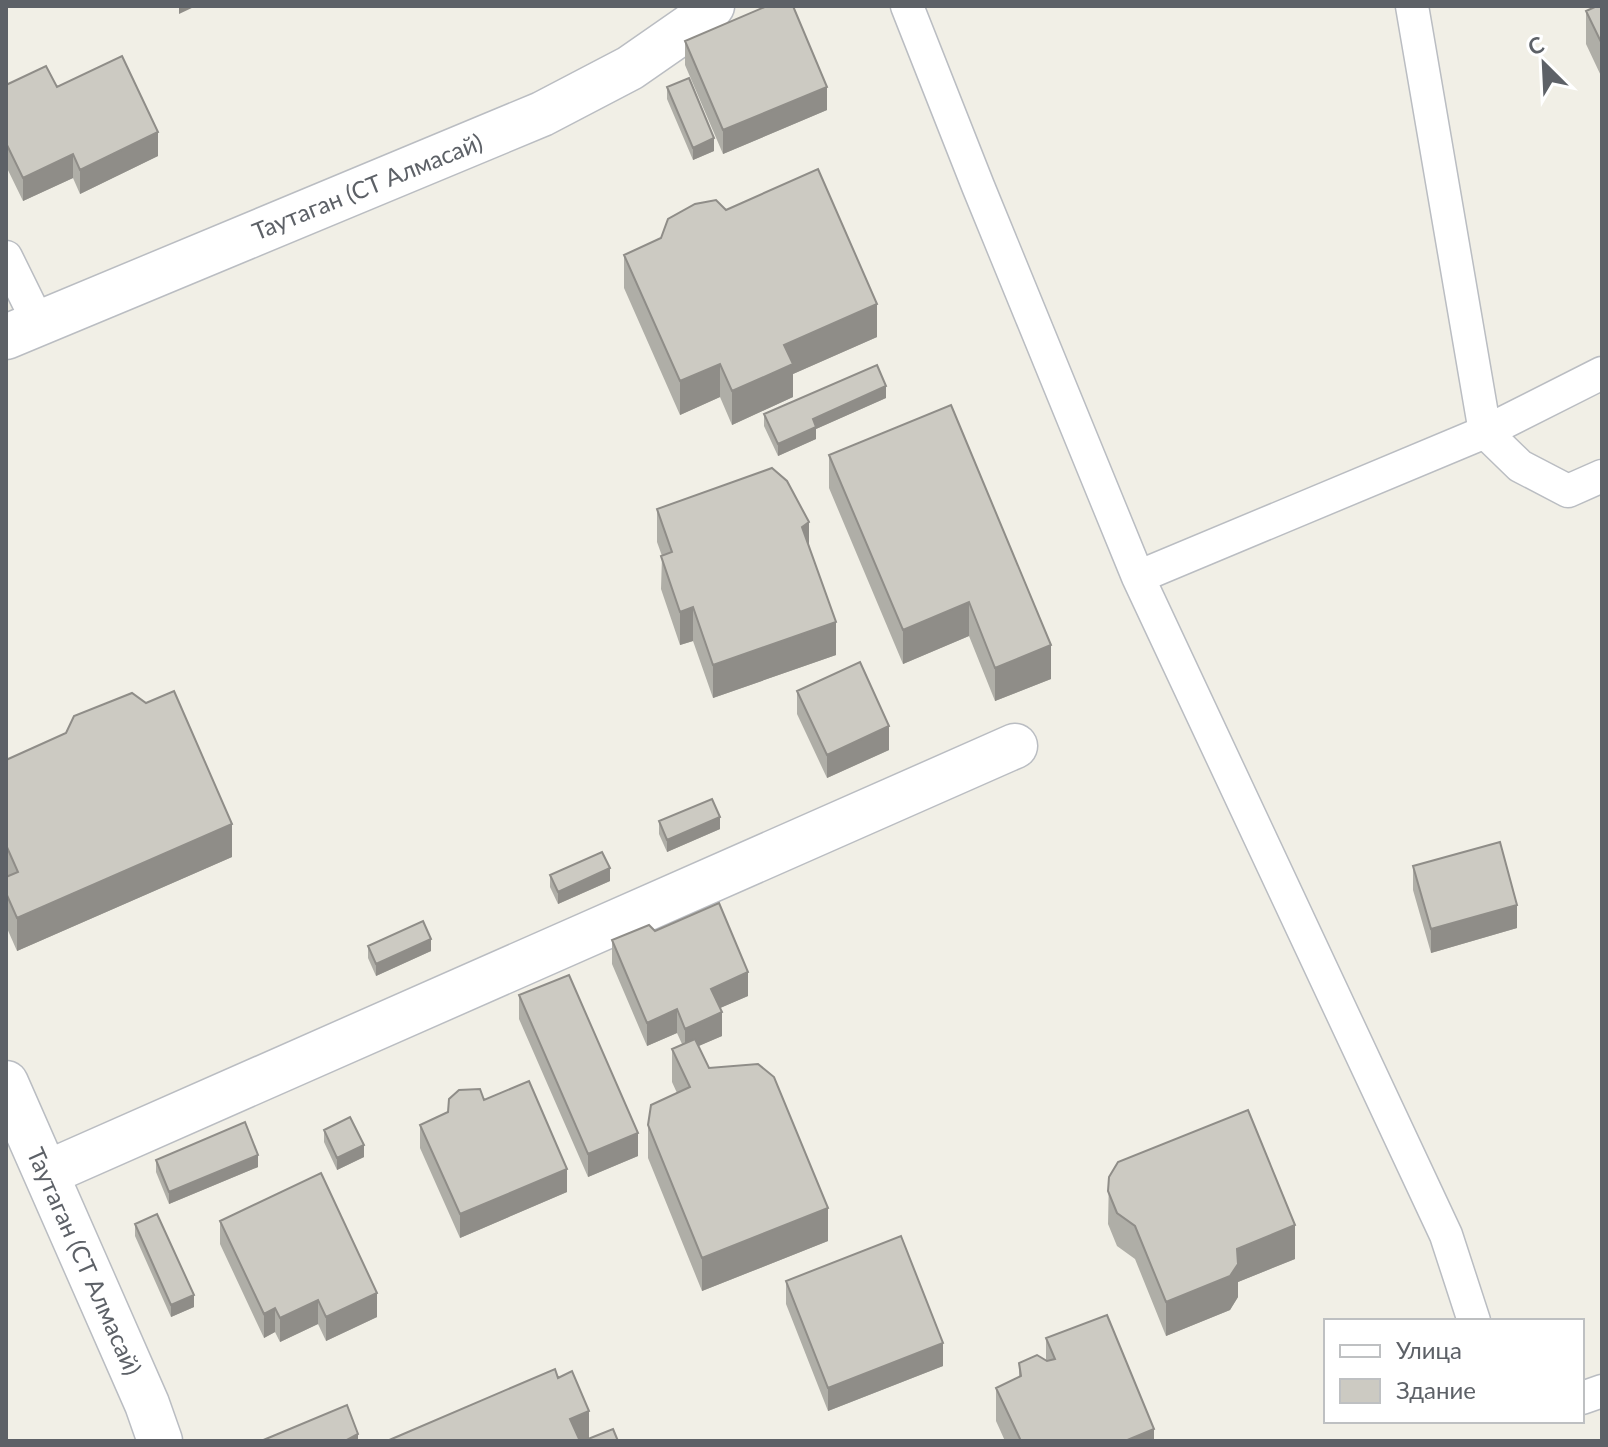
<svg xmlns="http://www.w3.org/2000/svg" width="1608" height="1447" font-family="Lato,sans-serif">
	<rect width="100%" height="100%" fill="#f1efe6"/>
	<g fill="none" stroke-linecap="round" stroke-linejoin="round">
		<defs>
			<path id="lane" d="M907 6 978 186 1138 577
				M1412 6 1485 432 1138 577 1446 1235 1474 1321
				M6 257 38 322
				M1602 373 1485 432 1520 466 1568 491 1602 476
				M1582 1398 1602 1391"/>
			<path id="street" d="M6 337 542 114 630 68 702 18 712 6
				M6 1083 147 1404 160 1441
				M47 1173 1015 746"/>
		</defs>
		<use href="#lane" stroke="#babdc2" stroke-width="35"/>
		<use href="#street" stroke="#babdc2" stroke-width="47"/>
		<use href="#lane" stroke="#fff" stroke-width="32"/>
		<use href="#street" stroke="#fff" stroke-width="44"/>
	</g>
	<path fill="#afaea7" d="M1602 6V78L1586 44V11Z
		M685 41 827 110 723 154 685 65Z
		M6 85 57 87 158 156 80 194 73 178 23 201 6 166Z
		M667 87 714 151 693 160 667 99Z
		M726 210 877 337 793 374V397L732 425 720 397 680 415 624 288V255Z
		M886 398 816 429V439L778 456 764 426V414Z
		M829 455 1051 679 995 701 969 636 903 664 829 488Z
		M657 509 809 545 836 655 713 698 693 641 680 645 661 589 662 556 657 542Z
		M797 691 889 750 827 778 797 714Z
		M6 760 232 857 17 951 6 926Z
		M659 821 720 829 667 852 659 834Z
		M1413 866 1517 928 1431 953 1413 890Z
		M550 875 610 881 558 904 550 887Z
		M655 931 748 996 720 1008 722 1036 698 1046 709 1068 828 1241 702 1291 648 1158V1125L677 1093 672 1082V1049L682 1044 677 1033 647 1046 612 964V940Z
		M368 946 431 951 376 976 368 958Z
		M519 995 638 1156 588 1177 519 1019Z
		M484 1100 567 1192 460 1238 420 1148V1125Z
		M324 1130 364 1157 337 1170 324 1142Z
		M156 1160 258 1167 169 1204 156 1172Z
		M1109 1177 1295 1259 1238 1282V1297L1230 1310 1166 1336 1135 1259 1117 1246 1108 1224Z
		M220 1221 377 1317 326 1341 318 1324 280 1342 275 1332 264 1338 220 1244Z
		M135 1224 194 1307 171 1317 135 1236Z
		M786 1281 943 1366 828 1411 786 1304Z
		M1046 1338 1154 1441H1005L996 1421V1388L1019 1377V1363L1046 1361Z"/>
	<path fill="#8f8d88" d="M179 6H196L179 14Z
		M827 87V110L723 154V130Z
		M158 132V156L80 194V170Z
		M714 138V151L693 160V148Z
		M73 154V178L23 201V178Z
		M877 304V337L793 374V397L732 425V391L784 345Z
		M720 364V397L680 415V381Z
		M886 386V398L816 429V439L778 456V444L813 419Z
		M809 522V555L802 527Z
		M969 602V636L903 664V630Z
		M693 607V641L680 645V612Z
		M836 622V655L713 698V665Z
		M1051 645V679L995 701V668Z
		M889 726V750L827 778V755Z
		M720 817V829L667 852V840Z
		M232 824V857L17 951V918Z
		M610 868V881L558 904V892Z
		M1517 905V928L1431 953V929Z
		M431 939V951L376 976V964Z
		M748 972V996L711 1012V989Z
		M677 1009V1033L647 1046V1023Z
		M722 1012V1036L685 1052V1029Z
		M638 1133V1156L588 1177V1154Z
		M364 1145V1157L337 1170V1158Z
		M258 1155V1167L169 1204V1192Z
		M567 1169V1192L460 1238V1214Z
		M828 1208V1241L702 1291V1258Z
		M1295 1225V1259L1238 1282V1297L1230 1310 1166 1336V1302L1237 1249Z
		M377 1293V1317L326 1341V1317Z
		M194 1295V1307L171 1317V1305Z
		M318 1300V1324L280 1342V1318Z
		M275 1308V1332L264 1338V1314Z
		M943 1343V1366L828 1411V1388Z
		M589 1411V1441H570V1419Z
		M1154 1429V1441H1125Z
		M358 1434V1441H344V1440Z"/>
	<path fill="#cccac2" stroke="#8f8d88" stroke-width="2" d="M767 6H793L827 87 723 130 685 41Z
		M1597 6H1602V44L1586 11Z
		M122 56 158 132 80 170 73 154 23 178 6 143V85L46 66 57 87Z
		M689 78 714 138 693 148 667 87Z
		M818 169 877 304 784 345 793 364 732 391 720 364 680 381 624 255 661 238 668 219 695 204 716 200 726 210Z
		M877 365 886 386 813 419 816 427 778 444 764 414Z
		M951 405 1051 645 995 668 969 602 903 630 829 455Z
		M772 468 787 481 809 522 802 527 836 622 713 665 693 607 680 612 661 556 672 552 657 509Z
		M860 662 889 726 827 755 797 691Z
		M174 691 232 824 17 918 6 893V877L18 872 6 845V760L66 733 74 716 132 693 146 703Z
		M712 799 720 817 667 840 659 821Z
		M1500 842 1517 905 1431 929 1413 866Z
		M602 852 610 868 558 892 550 875Z
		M719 903 748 972 711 989 722 1012 685 1029 677 1009 647 1023 612 940 649 925 655 931Z
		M423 921 431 939 376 964 368 946Z
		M569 975 638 1133 588 1154 519 995Z
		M695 1039 709 1068 758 1064 774 1077 828 1208 702 1258 648 1125 651 1105 690 1087 672 1049Z
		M529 1081 567 1169 460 1214 420 1125 448 1112 449 1099 459 1090 480 1089 484 1100Z
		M1248 1110 1295 1225 1237 1249 1238 1264 1230 1276 1166 1302 1135 1226 1117 1213 1108 1191 1109 1177 1118 1162Z
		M350 1117 364 1145 337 1158 324 1130Z
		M245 1122 258 1155 169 1192 156 1160Z
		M321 1173 377 1293 326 1317 318 1300 280 1318 275 1308 264 1314 220 1221Z
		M157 1214 194 1295 171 1305 135 1224Z
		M901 1236 943 1343 828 1388 786 1281Z
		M1107 1315 1154 1429 1125 1441H1021L996 1388 1021 1376 1019 1363 1037 1355 1047 1361 1055 1359 1046 1338Z
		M555 1369 558 1378 572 1371 589 1411 570 1419 580 1441H387Z
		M347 1405 358 1434 345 1441H261Z
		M613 1429 618 1441H583Z"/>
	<g text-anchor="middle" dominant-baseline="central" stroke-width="8" stroke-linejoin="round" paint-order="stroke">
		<g font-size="24" fill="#5d6167" stroke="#fff">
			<text transform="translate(367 186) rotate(-22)">Таутаган (СТ Алмасай)</text>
			<text transform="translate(85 1261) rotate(66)">Таутаган (СТ Алмасай)</text>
		</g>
	</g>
	<rect width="1608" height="1447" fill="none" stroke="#5d6167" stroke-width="16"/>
	<rect x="1324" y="1319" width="260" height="104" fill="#ffffff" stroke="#bec0c2" stroke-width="2"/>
	<rect x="1340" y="1345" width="40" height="12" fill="#ffffff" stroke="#bec0c2" stroke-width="2"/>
	<text x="1396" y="1359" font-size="24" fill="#5d6167">Улица</text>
	<rect x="1340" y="1379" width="40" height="24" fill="#cccac2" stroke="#bec0c2" stroke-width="2"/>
	<text x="1396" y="1399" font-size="24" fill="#5d6167">Здание</text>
	<g transform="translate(1544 64) rotate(336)" stroke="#ffffff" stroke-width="6" paint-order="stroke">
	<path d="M0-6L14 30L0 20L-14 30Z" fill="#5d6167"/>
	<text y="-12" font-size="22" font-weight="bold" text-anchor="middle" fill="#5d6167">С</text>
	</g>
</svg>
